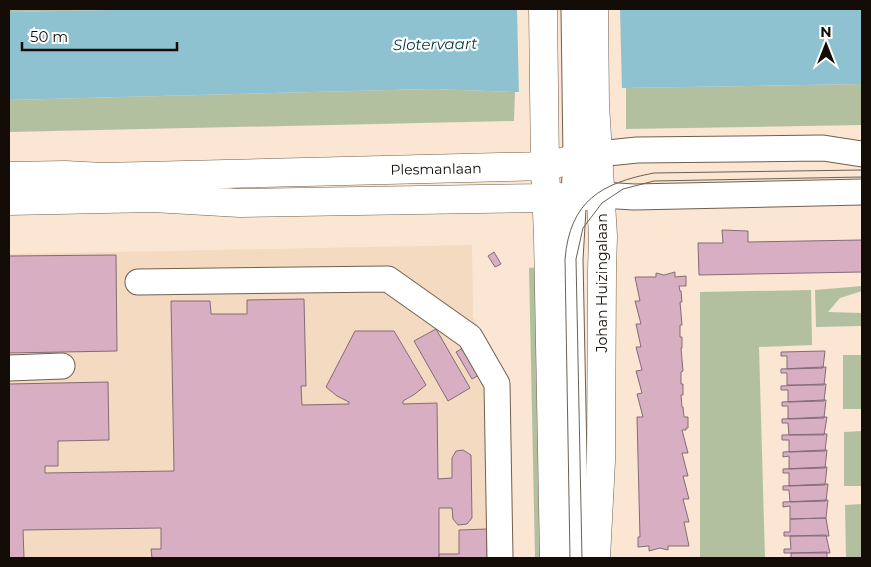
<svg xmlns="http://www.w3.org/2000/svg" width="871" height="567" font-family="Montserrat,sans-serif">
	<rect width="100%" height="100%" fill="#fae6d3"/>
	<path fill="#f3dac1" d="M472 245 473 317 506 376 511 558H9V254Z"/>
	<path fill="#b2c0a0" d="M9 9H161L9 12Z
		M862 84V125L626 129V88Z
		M431 89 515 92 514 121 9 132V100Z
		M542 267 549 558H535L529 268Z
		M862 286V291L840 298 828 312 862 313V326L816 327 815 290Z
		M811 290 812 345 759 347 765 558H700V292Z
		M843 355H862V409H843Z
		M862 431V486H844V432Z
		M862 504V558H846L845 505Z"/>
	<path fill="#8fc2d0" d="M161 9H862V84L626 88 515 92 431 89 9 100V12Z"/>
	<path fill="#fae6d3" d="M517 9H620L622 90 519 95Z"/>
	<path fill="#d8aec2" stroke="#836c77" d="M722 230 748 231V242L862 240V272L699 275 698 243H723Z
		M494 252 501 264 495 267 488 256Z
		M116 255 117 351 9 353V256Z
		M675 272V277L686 276V286H679L680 291H681L682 302H680L682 325H680V337H682V348H681L683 371 681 372V384H683V395H681L682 407H683L684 417H688V428H686V430H682L688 453H682L688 476H683L689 499H683L689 522H684L689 546H668V550L660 548 649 551V546L638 547V537H640L637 417H643L637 394 642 393 636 371 642 370 636 347H641L636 324H641L635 301H640L635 277H656V273L664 275Z
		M304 299 306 386H301L302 405 349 404V402L337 396 326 387 355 331H394L426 385 415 394 403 401V404L437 403 438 479 452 478V458L456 451 463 450 471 455 472 518 467 524 458 525 453 519 452 508H439V558H152L151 549H161V528L23 530 24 558H9V384L108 382 109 440 58 441V466H45V473L174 471 171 301H210L211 314H247V300Z
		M436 329 470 388 448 401 414 341Z
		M463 348 479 375 472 379 456 352Z
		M825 351 823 368 787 369V356H781V352Z
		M823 367H826L824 385H787V373H781V369Z
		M823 384H826L824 401 788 402V390H781V386Z
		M824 400H826L824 418 788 419V406H782V402Z
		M824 417H827L824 435H789L788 423H782V419Z
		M824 434H827L825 451 789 452V440H782V435Z
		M825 450H827L825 468 789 469V456L783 457V452Z
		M825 467H827L825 485 789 486V473H783V469Z
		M825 484H828L826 501 790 502 789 490H783V486Z
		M828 500 826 518 790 519V506L783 507V502Z
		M826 518 829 536H784V532H790V519Z
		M487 529V558H439V554H459V530Z
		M826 535 830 553H784V549H791L790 536Z
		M827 552V558H791V553Z"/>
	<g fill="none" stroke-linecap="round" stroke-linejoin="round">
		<defs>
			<path id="minor" d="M574 9 576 159 570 259 576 558
				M598 154 637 150 823 148 862 154
				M601 195 634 197 862 192
				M138 282 388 279 470 337 497 384 500 558
				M9 368 62 366"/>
			<path id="major" d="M543 9 545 166 548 236 554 558
				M594 9 595 104 603 236 602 271 601 461 596 558
				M9 176 65 175 103 177 545 166 598 154
				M9 201 153 198 240 203 546 198 601 195"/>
		</defs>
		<use href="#minor" stroke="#70604f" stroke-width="27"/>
		<use href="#major" stroke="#70604f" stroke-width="29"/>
		<use href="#minor" stroke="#fff" stroke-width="25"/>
		<use href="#major" stroke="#fff" stroke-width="28"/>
		<path stroke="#6c6055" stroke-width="1" d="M570 558 565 259C570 201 601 183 654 173L862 170
			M582 558 576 259 583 228 602 203 623 189 654 181 862 177"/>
	</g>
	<g text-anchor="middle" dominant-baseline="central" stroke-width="4.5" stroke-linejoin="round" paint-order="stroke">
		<g font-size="14" fill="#140d07" stroke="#fff">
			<text transform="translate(436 169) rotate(-1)">Plesmanlaan</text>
			<text transform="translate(602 283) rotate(-90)">Johan Huizingalaan</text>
		</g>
		<g font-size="15" font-style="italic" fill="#053641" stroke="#fff">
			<text transform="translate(435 44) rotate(-1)">Slotervaart</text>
		</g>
	</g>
	<rect width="871" height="567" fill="none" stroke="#140d07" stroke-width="20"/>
	<g transform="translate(826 45)" stroke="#ffffff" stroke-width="4" paint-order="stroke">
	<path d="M0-4L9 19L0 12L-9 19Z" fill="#140d07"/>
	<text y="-8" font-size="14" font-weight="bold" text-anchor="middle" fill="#140d07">N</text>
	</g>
	<path d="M22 42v8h155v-8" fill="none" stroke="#140d07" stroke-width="2.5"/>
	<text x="30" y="42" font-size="15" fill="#140d07" stroke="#ffffff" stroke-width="4" paint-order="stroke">50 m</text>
</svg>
